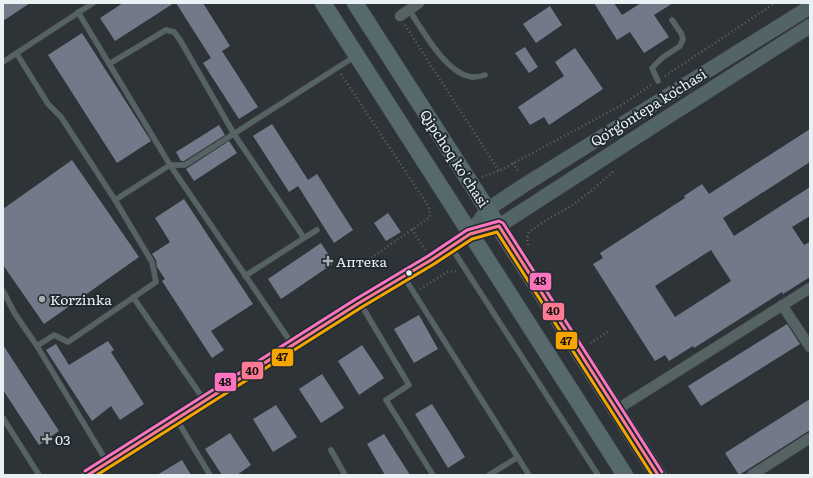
<svg xmlns="http://www.w3.org/2000/svg" width="813" height="478" font-family="Literata,serif">
	<rect width="100%" height="100%" fill="#2e3337"/>
	<path fill="#727a89" fill-rule="evenodd" d="M3 3H30L3 21Z
		M123 3H174L115 41 100 18Z
		M176 3H203L230 46 222 51 258 107 239 119 203 63 211 58Z
		M594 3H614L622 15 641 3H673L654 15 669 37 644 53 630 32 617 40Z
		M550 6 562 25 536 43 523 24Z
		M82 33 151 141 117 163 48 55Z
		M525 47 538 67 529 73 515 53Z
		M575 48 603 89 549 125 544 117 530 125 518 107 564 76 555 62Z
		M272 124 308 180 317 174 353 230 334 243 298 186 289 192 253 136Z
		M219 125 225 135 184 161H181L176 152Z
		M810 129V162L723 218 734 236 810 187V216L792 227 804 245 810 242V277L783 294 782 292 694 348 693 346 669 361 665 355 655 361 593 264 603 258 600 253 685 198 684 196 702 184 709 194ZM711 250 731 281 675 317 655 286Z
		M229 141 237 153 194 181 186 169Z
		M72 160 139 257 44 324 3 265V209Z
		M184 199 253 304 211 331 224 350 212 358 162 281 165 279 157 267 156 260 152 254 170 242 155 218Z
		M388 213 401 232 386 241 374 223Z
		M321 243 334 263 281 299 268 279Z
		M419 315 438 349 414 363 394 329Z
		M787 324 800 344 701 406 688 386Z
		M108 341 114 350 111 352 144 404 120 420 111 406 92 421 46 350 56 344 69 365Z
		M3 345 59 431 39 445 3 390Z
		M362 345 384 378 359 395 338 361Z
		M322 374 344 408 321 423 299 389Z
		M810 399V430L739 475 725 453Z
		M432 404 465 457 448 468 415 414Z
		M276 405 297 437 273 452 253 419Z
		M230 433 251 465 237 475H222L205 449Z
		M384 434 410 475H385L367 444Z
		M182 460 191 475H157Z"/>
	<g fill="none" stroke-linecap="round" stroke-linejoin="round">
		<defs>
			<path id="service" d="M409 10C423 30 446 75 473 77 477 77 482 76 485 75
				M78 12 170 165 292 344
				M3 62 93 3
				M109 64 166 30 174 32 180 40 234 134 304 238 245 276
				M658 81 652 68 662 58 680 46 683 39 681 33 672 20
				M115 200 170 165H185L354 57
				M304 238 317 230
				M451 247 598 475
				M404 277 529 475
				M3 291 15 314 37 346 54 335 68 342 156 282 152 262 115 200 61 117 48 104 17 54
				M133 297 204 400
				M360 303 409 385 386 400 433 475
				M37 346 107 462
				M3 418 39 475
				M177 420 210 475
				M331 450 345 475
				M489 475 518 457"/>
			<path id="minor" d="M400 16 419 3
				M782 305 810 347
				M616 410 810 288
				M752 475 810 438"/>
			<path id="tertiary" d="M88 475 359 303 431 260 470 234"/>
			<path id="secondary" d="M470 234 488 209 526 184 810 7
				M470 234 499 226 669 116 810 26"/>
			<path id="primary" d="M323 3 625 475
				M355 3 658 475"/>
		</defs>
		<use href="#service" stroke="#4d5155" stroke-width="6"/>
		<use href="#minor" stroke="#4d5155" stroke-width="11"/>
		<use href="#tertiary" stroke="#4d5155" stroke-width="14"/>
		<use href="#secondary" stroke="#4d5155" stroke-width="15"/>
		<use href="#primary" stroke="#4d5155" stroke-width="17"/>
		<path stroke="#5b6567" stroke-width="2.5" stroke-dasharray="1 3" stroke-linecap="butt" d="M405 25 499 171
			M341 74 429 207 430 217 354 270
			M665 76 775 3
			M513 163 519 173
			M482 177 499 171 620 106 651 85
			M412 229 425 250
			M528 245 527 238 529 232 548 219 571 206 590 192 615 170
			M420 289 447 272 456 271
			M590 343 609 331"/>
		<use href="#service" stroke="#566365" stroke-width="5"/>
		<use href="#minor" stroke="#566365" stroke-width="10"/>
		<use href="#tertiary" stroke="#566365" stroke-width="13"/>
		<use href="#secondary" stroke="#536466" stroke-width="14"/>
		<use href="#primary" stroke="#566a6d" stroke-width="16"/>
		<defs>
			<path id="bus-1" d="M88 475 359 303 431 260 470 234 499 226 658 475"/>
			<path id="bus-2" d="M97 475 362 307 434 264 472 239 497 232 652 475"/>
			<path id="bus-3" d="M85 471 356 299 428 256 467 230 499 221 503 223 662 472"/>
		</defs>
		<use href="#bus-1" stroke="#202a30" stroke-width="6"/>
		<use href="#bus-2" stroke="#202a30" stroke-width="6"/>
		<use href="#bus-3" stroke="#202a30" stroke-width="6"/>
		<use href="#bus-1" stroke="#fe7a93" stroke-width="3"/>
		<use href="#bus-2" stroke="#f7a600" stroke-width="3"/>
		<use href="#bus-3" stroke="#fc73be" stroke-width="3"/>
	</g>
	<g fill="#a8aeb2" stroke="#202a30" stroke-width="1.5">
		<path d="M326 255h4v4h4v4h-4v4h-4v-4h-4v-4h4z"/>
		<circle cx="42" cy="299" r="4"/>
		<path d="M45 433h4v4h4v4h-4v4h-4v-4h-4v-4h4z"/>
	</g>
	<circle fill="#eaf1f5" stroke="#202a30" stroke-width="1.5" cx="409" cy="273" r="3.5"/>
	<g text-anchor="middle" dominant-baseline="central" stroke-width="4" stroke-linejoin="round" paint-order="stroke">
		<g font-size="14" fill="#eaf1f5" stroke="#202a30">
			<text transform="translate(648 107) rotate(-32)">Qoʻrgʻontepa koʻchasi</text>
			<text transform="translate(455 158) rotate(57)">Qipchoq ko'chasi</text>
		</g>
		<g font-size="14" fill="#eaf1f5" stroke="#202a30" text-anchor="start">
			<text x="336" y="261">Аптека</text>
			<text x="50" y="299">Korzinka</text>
			<text x="55" y="439">03</text>
		</g>
	</g>
	<g stroke="#202a30" stroke-width="1.5">
		<rect x="529" y="272" width="23" height="19" rx="4" fill="#fc73be"/>
		<rect x="542" y="302" width="23" height="19" rx="4" fill="#fe7a93"/>
		<rect x="555" y="331" width="23" height="19" rx="4" fill="#f7a600"/>
		<rect x="271" y="348" width="23" height="19" rx="4" fill="#f7a600"/>
		<rect x="241" y="361" width="23" height="19" rx="4" fill="#fe7a93"/>
		<rect x="214" y="372" width="23" height="20" rx="4" fill="#fc73be"/>
	</g>
	<g font-size="11" text-anchor="middle" font-weight="bold" fill="#111">
		<text x="540" y="285">48</text>
		<text x="553" y="315">40</text>
		<text x="566" y="345">47</text>
		<text x="282" y="361">47</text>
		<text x="252" y="375">40</text>
		<text x="225" y="386">48</text>
	</g>
	<rect width="813" height="478" fill="none" stroke="#eaf1f5" stroke-width="8"/>
</svg>
